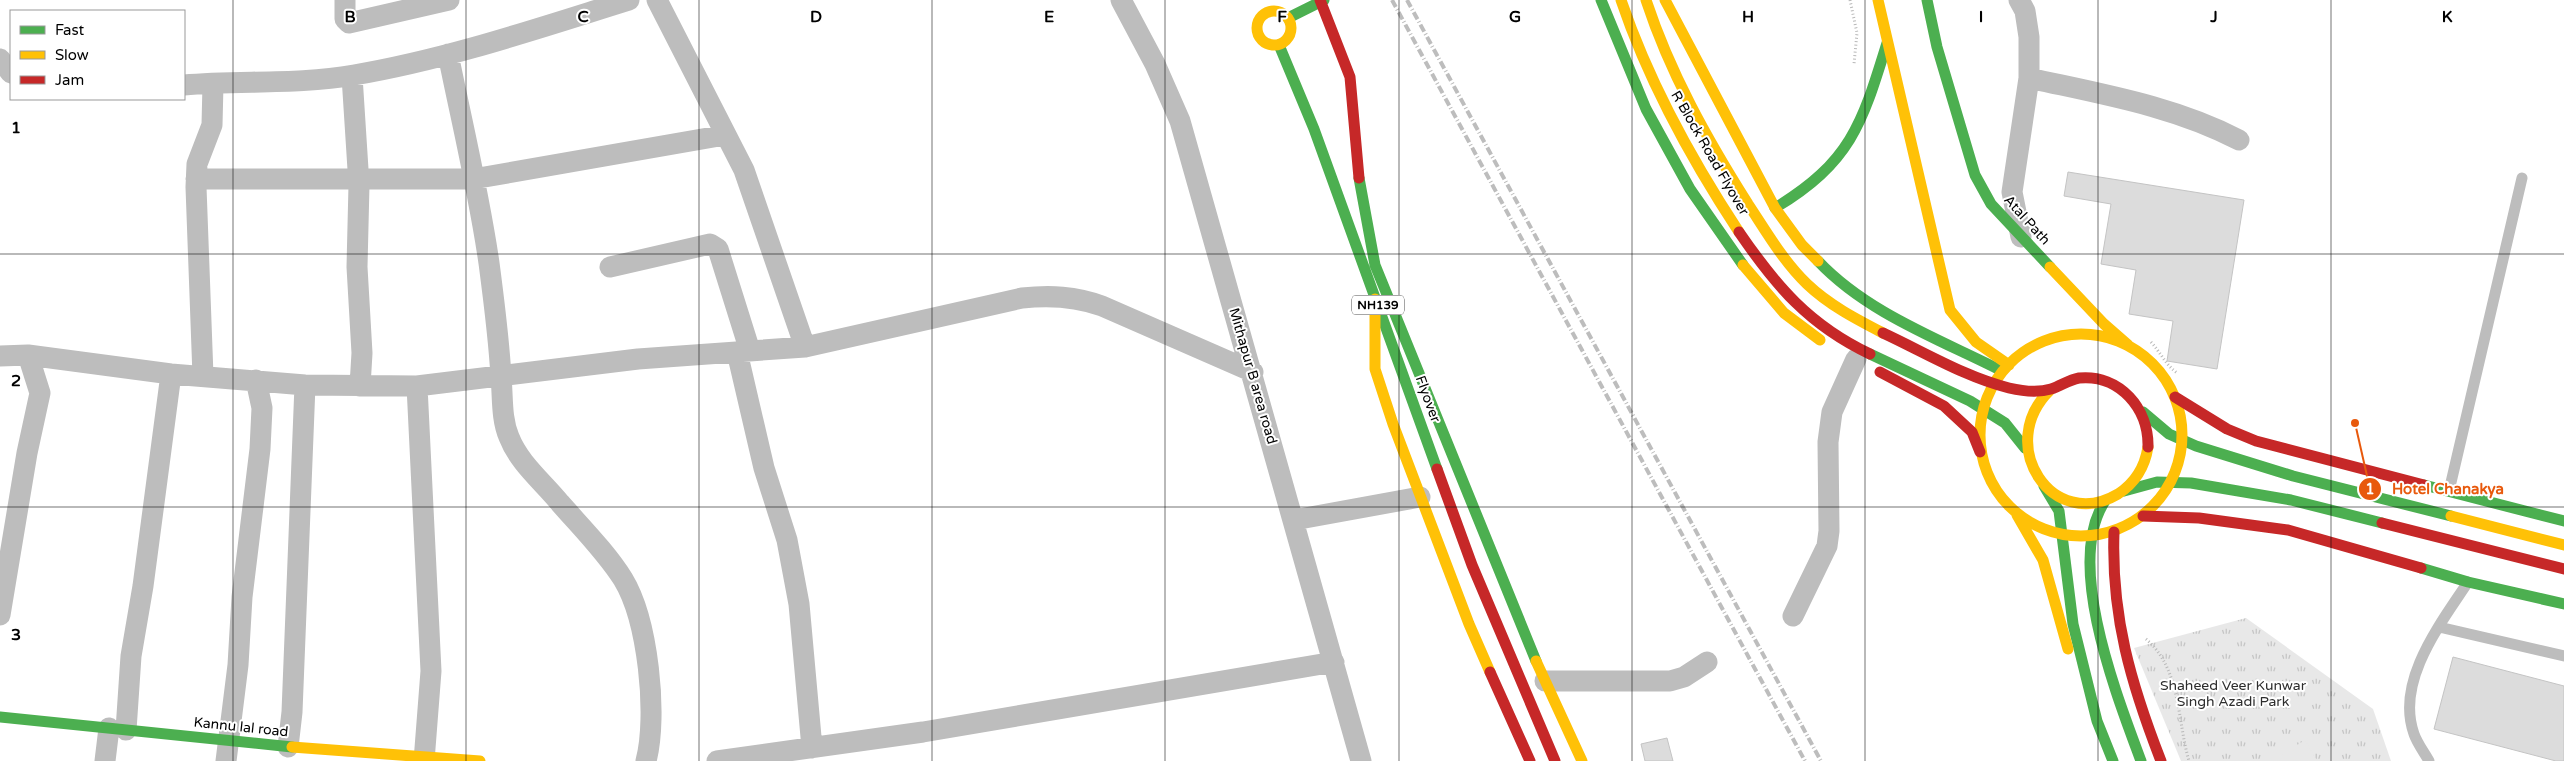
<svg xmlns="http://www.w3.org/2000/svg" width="2564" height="761" font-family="'Varela Round',sans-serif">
	<defs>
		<pattern id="grass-tufts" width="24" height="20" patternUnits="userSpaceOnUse" patternTransform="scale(1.25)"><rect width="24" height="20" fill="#e8e8e8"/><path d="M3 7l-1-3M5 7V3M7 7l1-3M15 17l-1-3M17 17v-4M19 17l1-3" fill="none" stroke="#c5c5c5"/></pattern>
	</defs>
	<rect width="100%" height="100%" fill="#fff"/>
	<path fill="url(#grass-tufts)" d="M2246 618 2373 709 2391 761H2181L2134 648Z"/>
	<path fill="#e8e8e8" d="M2305 740 2317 761H2272Z"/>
	<path fill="#dcdcdc" stroke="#c4c4c4" d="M2068 172 2244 200 2217 369 2167 361 2173 321 2129 314 2136 270 2101 264 2111 204 2064 196Z
		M2453 657 2564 686V761H2556L2434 729Z
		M1667 738 1673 761H1645L1641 744Z"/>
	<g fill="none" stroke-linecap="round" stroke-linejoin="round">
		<path stroke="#b8b8b8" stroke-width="3" stroke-dasharray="1 2.5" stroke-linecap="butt" d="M1850 0 1857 33 1854 64
			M2151 342C2161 353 2165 364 2177 373
			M2146 639C2181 669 2177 720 2189 761"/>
		<path stroke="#bdbdbd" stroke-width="11" d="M2449 491 2522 178
			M2439 627 2564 656
			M2429 761C2424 752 2417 743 2414 734 2395 681 2441 623 2468 582"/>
		<path stroke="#bdbdbd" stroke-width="21" d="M345 0V19L349 23 449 0
			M657 0 744 170 805 347
			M1121 0 1155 64 1180 121 1361 761
			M2019 0 2025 11 2029 37V78L2012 192 2021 237
			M448 54C462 123 479 193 489 263 494 301 499 339 501 377 503 397 501 418 509 437 519 463 543 482 560 503 581 527 606 552 623 579 648 620 658 715 646 761
			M0 59 11 73
			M352 76 359 185 357 267 362 353 360 386
			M2029 78C2101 94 2174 106 2239 140
			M184 85C240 80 298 85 354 75 448 59 539 28 629 0
			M196 179H473L725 135
			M610 267 710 244 718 249 750 351
			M737 352 764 468 787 540 799 604 812 748
			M0 356 28 355 171 374 305 385 417 386 638 359 805 347 1022 298C1050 295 1075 296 1102 306L1253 372
			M203 376 196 187 197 164 212 125 213 84
			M417 386 431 671 424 761
			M1294 520 1420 497
			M0 615 27 453 40 393 28 355
			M1793 616 1827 546 1829 531 1828 442 1832 412 1856 359
			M1545 681H1670L1684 677 1707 662
			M126 730 131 656 143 586 171 374
			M288 747 292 712 305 385
			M105 761 109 728
			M226 761 238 665 242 597 260 449 262 408 256 380
			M717 761 923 732 1334 662"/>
		<path stroke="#4caf50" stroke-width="11" d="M1601 0 1646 109 1690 189 1743 265
			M1927 0 1937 47 1975 175 1991 204 2050 267
			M1288 18 1324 0
			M1279 45 1314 129 1437 469
			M1359 178 1375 265 1536 661
			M1775 208C1851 162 1862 124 1887 43
			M1818 261C1867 313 1939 339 2002 371
			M1870 354 1970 401 2005 423 2025 448
			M2143 412 2169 434 2196 446 2293 476 2451 516
			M2424 485 2564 521
			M2044 486 2059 511 2073 624 2097 721 2113 761
			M2124 491 2157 482 2191 483 2291 500 2382 523
			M2105 501C2064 563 2117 696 2141 761
			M2421 568 2468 582 2564 604
			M0 717 292 747"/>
		<path stroke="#ffc107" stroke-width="11" d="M1621 0C1649 83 1691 159 1739 232
			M1646 0C1670 73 1707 139 1748 204 1766 231 1783 261 1807 284 1829 305 1856 319 1883 333
			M1665 0 1775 208 1802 245 1818 261
			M1878 0 1950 310 1976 342 2009 365
			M1257 28a17 17 0 1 1 34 0a17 17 0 1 1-34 0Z
			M1743 265 1784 313 1820 340
			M2050 267 2104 324 2128 345
			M1375 299V369L1393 424 1469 624 1490 672
			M1980 435a101 101 0 1 1 202 0a101 101 0 1 1-202 0Z
			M2050 390C1994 445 2053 533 2118 494 2135 483 2145 466 2148 447
			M2017 515 2043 560 2068 649
			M2451 516 2564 545
			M1536 661 1582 761
			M292 747 480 761"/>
		<path stroke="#c62828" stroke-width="11" d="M1320 0 1350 77 1359 178
			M1739 232C1776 286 1809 325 1870 354
			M1883 333C1924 352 1965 377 2009 388 2022 391 2038 393 2051 389 2061 386 2068 380 2079 378 2120 374 2149 409 2148 447
			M1880 372 1944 406 1972 432 1980 452
			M2175 397 2227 429 2256 441 2424 485
			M1437 469 1472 565 1555 761
			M2143 516 2199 518 2288 530 2421 568
			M2382 523 2564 569
			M2114 532C2111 616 2131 684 2161 761
			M1490 672 1530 761"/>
		<path stroke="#bdbdbd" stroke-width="4" stroke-dasharray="8 2.5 1 2.5" stroke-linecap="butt" d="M1392 0 1805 761
			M1407 0 1821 761"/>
	</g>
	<path fill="none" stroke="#000" stroke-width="1" stroke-opacity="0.55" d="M233 0V761M466 0V761M699 0V761M932 0V761M1165 0V761M1399 0V761M1632 0V761M1865 0V761M2098 0V761M2331 0V761M0 254H2564M0 507H2564"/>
	<g text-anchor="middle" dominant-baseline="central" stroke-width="4" stroke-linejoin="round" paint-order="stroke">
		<rect fill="#fff" stroke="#4c4c4c" stroke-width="1" x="1352" y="295.5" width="52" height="19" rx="4"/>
		<g font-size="12" font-weight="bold" fill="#000">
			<text x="1378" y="305">NH139</text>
		</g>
		<g font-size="14" fill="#000" stroke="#fff">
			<text transform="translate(1710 153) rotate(60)">R Block Road Flyover</text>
			<text transform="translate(2027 220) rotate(48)">Atal Path</text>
			<text transform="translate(1253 376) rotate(74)">Mithapur B area road</text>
			<text transform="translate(1428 399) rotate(70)">Flyover</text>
			<text transform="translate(241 727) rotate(6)">Kannu lal road</text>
		</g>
		<g font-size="14" fill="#2d2d2d" stroke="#fff">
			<text x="2233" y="685">Shaheed Veer Kunwar<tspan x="2233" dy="16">Singh Azadi Park</tspan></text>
		</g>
	</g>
	<g font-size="16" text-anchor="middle" font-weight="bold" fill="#000" stroke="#fff" stroke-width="4" stroke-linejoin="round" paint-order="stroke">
		<text x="350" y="22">B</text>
		<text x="583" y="22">C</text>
		<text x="816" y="22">D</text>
		<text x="1049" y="22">E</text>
		<text x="1282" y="22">F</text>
		<text x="1515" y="22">G</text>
		<text x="1748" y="22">H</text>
		<text x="1981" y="22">I</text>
		<text x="2214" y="22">J</text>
		<text x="2447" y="22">K</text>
		<text x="16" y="133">1</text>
		<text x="16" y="386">2</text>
		<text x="16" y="640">3</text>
	</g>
	<path fill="none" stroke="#e8590c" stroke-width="2" d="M2355 423L2370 489"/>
	<g fill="#e8590c" stroke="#fff" stroke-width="2">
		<circle cx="2355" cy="423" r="5"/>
		<circle cx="2370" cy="489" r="12"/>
	</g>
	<g font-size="15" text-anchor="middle" font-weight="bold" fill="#fff">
		<text x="2370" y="494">1</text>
	</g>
	<g font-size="15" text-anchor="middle" font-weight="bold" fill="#e8590c" stroke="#fff" stroke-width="4" stroke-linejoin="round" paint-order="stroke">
		<text x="2448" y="494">Hotel Chanakya</text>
	</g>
	<rect x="10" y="10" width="175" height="90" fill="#ffffff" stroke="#999999"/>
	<rect x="20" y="26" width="25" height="8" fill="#4caf50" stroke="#999999"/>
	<text x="55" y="35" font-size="15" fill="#000000">Fast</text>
	<rect x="20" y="51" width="25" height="8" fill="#ffc107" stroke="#999999"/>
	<text x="55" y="60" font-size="15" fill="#000000">Slow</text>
	<rect x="20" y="76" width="25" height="8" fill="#c62828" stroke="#999999"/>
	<text x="55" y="85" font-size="15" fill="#000000">Jam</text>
</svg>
